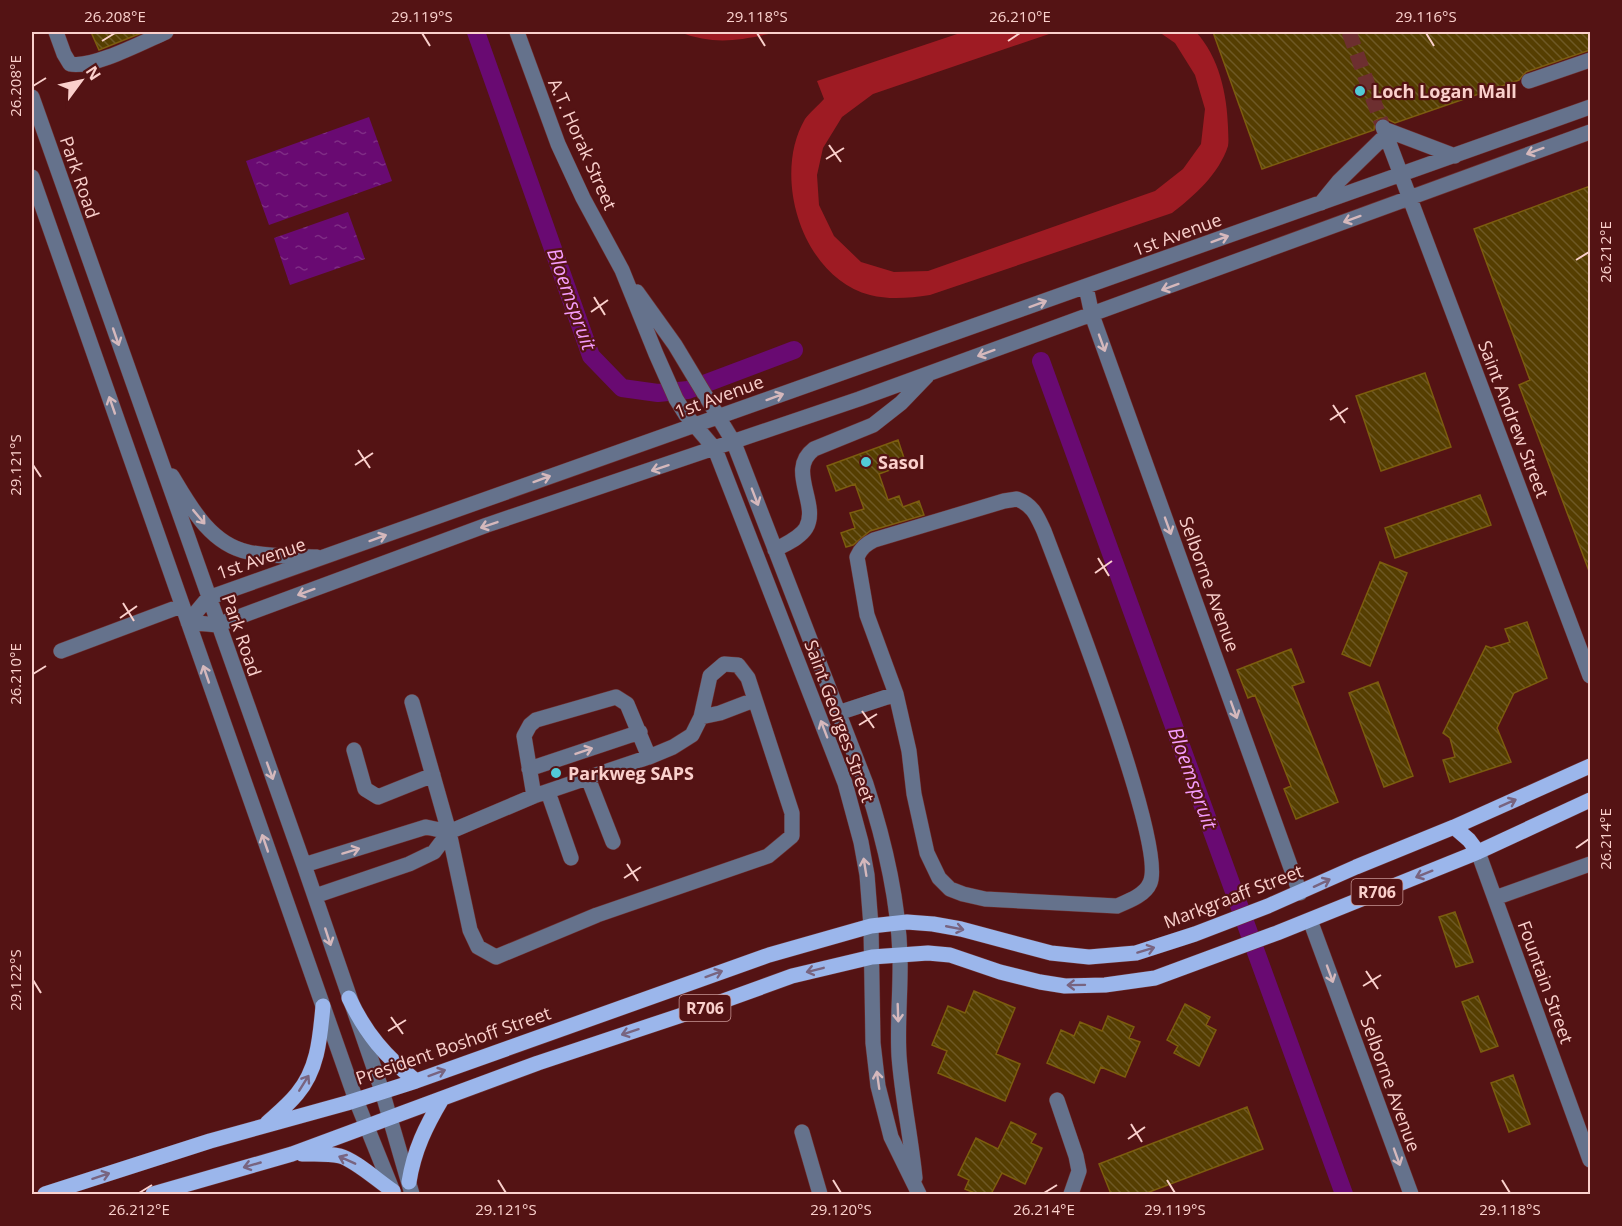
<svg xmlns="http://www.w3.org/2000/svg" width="1622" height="1226" font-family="'Open Sans',sans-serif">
	<defs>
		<pattern id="water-ripples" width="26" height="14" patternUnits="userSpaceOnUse" patternTransform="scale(1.5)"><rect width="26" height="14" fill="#690a72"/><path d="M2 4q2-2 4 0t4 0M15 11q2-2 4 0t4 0" fill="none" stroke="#7f2d85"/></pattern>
		<pattern id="building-back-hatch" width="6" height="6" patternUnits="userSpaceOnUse" patternTransform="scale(1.5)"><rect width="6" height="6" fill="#553e01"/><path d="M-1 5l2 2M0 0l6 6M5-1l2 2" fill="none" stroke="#6e5925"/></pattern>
	</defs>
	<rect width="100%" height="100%" fill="#541314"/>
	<path fill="#9e1b23" d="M679 32H778C740 40 717 46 679 32Z
		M963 32H1055L873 94 842 117 823 148 817 175 819 205 834 236 861 262 894 272 928 271 1155 191 1183 169 1201 144 1205 109 1195 75 1175 43 1159 32H1196C1219 57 1227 94 1228 127 1228 133 1229 140 1228 146 1219 174 1194 196 1172 213L930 295C909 298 890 300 870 295 803 278 771 177 805 119 810 112 818 106 824 99L817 81Z"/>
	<path fill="url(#water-ripples)" d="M369 117 392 181 269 225 246 161Z
		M348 212 365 259 290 285 274 238Z"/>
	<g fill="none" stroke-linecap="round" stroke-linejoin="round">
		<path stroke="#690a72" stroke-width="18" d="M476 32 591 356 622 388 658 393 688 390 794 350
			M1041 361 1344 1194"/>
	</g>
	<path fill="url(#building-back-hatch)" stroke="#7c5d0f" stroke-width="1.5" d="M91 32H144L99 50Z
		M1213 32H1590V50L1526 72 1519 80 1395 123 1385 118H1380L1375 121 1374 130 1262 169Z
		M1590 186V571H1589L1519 385 1530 380 1474 229Z
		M1425 373 1451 447 1381 471 1356 396Z
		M898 440 906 464 879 474 888 500 899 496 903 507 919 501 924 515 870 531 853 545 846 547 841 533 855 528 850 513 864 509 855 484 836 491 827 466Z
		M1480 495 1491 525 1395 558 1385 528Z
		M1380 562 1407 573 1370 666 1342 654Z
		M1527 622 1547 678 1514 693 1497 728 1511 762 1450 782 1443 760 1455 757 1450 738 1443 733 1486 646 1491 648 1510 642 1505 629Z
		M1291 649 1304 682 1292 686 1338 802 1296 819 1284 789 1291 786 1255 695 1248 698 1237 670Z
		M1378 682 1413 776 1384 787 1349 693Z
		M1455 912 1473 962 1456 967 1439 917Z
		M974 991 1015 1008 996 1054 1020 1064 1005 1101 938 1073 947 1051 932 1045 948 1006 965 1013Z
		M1478 996 1498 1046 1481 1052 1462 1002Z
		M1185 1004 1210 1017 1206 1025 1216 1030 1199 1066 1174 1053 1178 1046 1167 1040Z
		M1108 1016 1134 1027 1129 1038 1140 1042 1125 1077 1101 1067 1094 1083 1047 1063 1061 1030 1074 1036 1080 1022 1102 1031Z
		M1513 1075 1530 1124 1509 1132 1491 1083Z
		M1247 1107 1263 1149 1144 1194H1111L1099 1164Z
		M1011 1122 1036 1134 1031 1143 1042 1148 1025 1184 1002 1173 991 1194H977L965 1189 969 1180 958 1175 976 1138 998 1149Z"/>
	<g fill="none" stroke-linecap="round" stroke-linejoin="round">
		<path stroke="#6d2f30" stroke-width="15" stroke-dasharray="15 8" stroke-linecap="butt" d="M1349 32 1383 127"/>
		<defs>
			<path id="minor" d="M56 32 64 54 70 64C92 69 145 41 166 32
				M517 32 558 144 583 198 622 270 656 354 676 399 686 415 715 449 845 783 861 842 867 875 871 926 873 1043 878 1086 891 1137 919 1194
				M1529 81 1590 60
				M32 97 304 865 382 1091 412 1194
				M1383 127 1590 676
				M1384 129 1455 156
				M32 177 356 1100 394 1194
				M1321 203 1339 181 1386 135
				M1086 287 1092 315 1300 893
				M637 292 675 345 734 443 866 784C884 839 898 896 900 955 901 988 897 1022 899 1056 902 1097 911 1137 915 1178
				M172 476C190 506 210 544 248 552 270 557 294 556 317 557
				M1017 499C1033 505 1037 516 1044 531 1063 581 1167 847 1150 883 1145 895 1129 901 1117 906L985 899 963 894 950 889 939 878 927 853 914 794 909 751 896 694 867 615 857 557C861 548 866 544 874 540L1004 501Z
				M775 550C785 544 800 538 806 528 820 504 786 470 814 449L873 425 901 403 927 376
				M188 622 208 598 1590 107
				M188 622 217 625 487 525 859 399 1590 132
				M61 651 181 606
				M838 713 896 694
				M701 717 720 713 754 700
				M354 750 365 789 378 797 433 775
				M529 769 640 732
				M588 778 613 842
				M548 792 571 858
				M534 796 524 736 530 725 536 720 616 697 627 704 649 757
				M1478 852 1590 1160
				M304 865 426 827 449 832
				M315 896 409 864 434 852 449 832 534 796 649 757 673 747 692 735 701 717 710 676 724 664 738 665 748 678 792 813V836L768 856 597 915 496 957 478 947 470 930 449 832 412 702
				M1495 898 1590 864
				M1310 920 1411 1194
				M1057 1100 1076 1156 1079 1171 1071 1194
				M802 1132 820 1194"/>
			<path id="major" d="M1454 827 1469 840 1478 852
				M349 998C366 1034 385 1056 416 1081
				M267 1123C277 1114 288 1105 297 1094 318 1069 320 1038 323 1006
				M302 1154C314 1154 328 1153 340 1156 355 1160 378 1181 393 1191
				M409 1182C414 1150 426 1126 442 1099
				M45 1194 210 1141 347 1103 416 1081 769 955 871 926 907 922 933 924 961 929 1051 953 1089 957 1136 953 1195 934 1268 906 1356 867 1454 827 1590 766
				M153 1194 292 1154 538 1063 712 1005 792 976 872 957 928 953 950 955 1000 972 1040 982 1065 986 1105 985 1155 978 1277 933 1478 852 1590 800"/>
		</defs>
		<use href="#minor" stroke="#6f3131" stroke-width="16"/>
		<use href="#major" stroke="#6f3131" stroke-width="16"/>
		<use href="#minor" stroke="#65728c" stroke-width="15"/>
		<use href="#major" stroke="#9bb6eb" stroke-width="15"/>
	</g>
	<defs><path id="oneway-shaft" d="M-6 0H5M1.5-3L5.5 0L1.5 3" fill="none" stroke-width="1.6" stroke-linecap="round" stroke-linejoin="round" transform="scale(1.5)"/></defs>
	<g stroke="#d5b8bc">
		<use href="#oneway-shaft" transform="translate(1535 151) rotate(160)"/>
		<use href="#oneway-shaft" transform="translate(1352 219) rotate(160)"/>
		<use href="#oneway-shaft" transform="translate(1220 239) rotate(-20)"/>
		<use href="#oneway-shaft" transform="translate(1170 287) rotate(160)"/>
		<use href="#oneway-shaft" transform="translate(1038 304) rotate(-20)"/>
		<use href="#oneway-shaft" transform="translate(116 337) rotate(71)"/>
		<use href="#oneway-shaft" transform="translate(1102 343) rotate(70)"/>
		<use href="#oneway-shaft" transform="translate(986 353) rotate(160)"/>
		<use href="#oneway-shaft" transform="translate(775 397) rotate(-20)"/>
		<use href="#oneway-shaft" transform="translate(112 405) rotate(-109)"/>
		<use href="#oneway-shaft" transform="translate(660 468) rotate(162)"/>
		<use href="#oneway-shaft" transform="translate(542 479) rotate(-20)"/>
		<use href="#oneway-shaft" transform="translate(755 497) rotate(69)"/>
		<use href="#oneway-shaft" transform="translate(199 517) rotate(50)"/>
		<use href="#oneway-shaft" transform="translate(489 525) rotate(161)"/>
		<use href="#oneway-shaft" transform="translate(1168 526) rotate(70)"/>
		<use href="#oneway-shaft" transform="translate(378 538) rotate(-20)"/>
		<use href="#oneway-shaft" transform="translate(306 592) rotate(160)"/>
		<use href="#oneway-shaft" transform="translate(206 674) rotate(-109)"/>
		<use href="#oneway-shaft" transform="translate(1234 710) rotate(70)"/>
		<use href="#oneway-shaft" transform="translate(824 729) rotate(-111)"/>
		<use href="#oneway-shaft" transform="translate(584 751) rotate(-19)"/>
		<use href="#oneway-shaft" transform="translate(270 771) rotate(70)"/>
		<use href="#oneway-shaft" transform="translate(265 843) rotate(-109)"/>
		<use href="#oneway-shaft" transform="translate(351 851) rotate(-17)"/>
		<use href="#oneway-shaft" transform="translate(865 867) rotate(-99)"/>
		<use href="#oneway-shaft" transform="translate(328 937) rotate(72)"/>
		<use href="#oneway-shaft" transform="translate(1330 974) rotate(70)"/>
		<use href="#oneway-shaft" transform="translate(898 1013) rotate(88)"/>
		<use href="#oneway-shaft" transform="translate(878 1080) rotate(-98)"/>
		<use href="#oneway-shaft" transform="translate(1397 1157) rotate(70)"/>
	</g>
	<g stroke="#786480">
		<use href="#oneway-shaft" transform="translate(1508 803) rotate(-24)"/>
		<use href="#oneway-shaft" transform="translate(1424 874) rotate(158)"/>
		<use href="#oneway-shaft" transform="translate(1322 883) rotate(-25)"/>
		<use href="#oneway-shaft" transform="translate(955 928) rotate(11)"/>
		<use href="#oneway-shaft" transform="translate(1146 950) rotate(-17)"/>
		<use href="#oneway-shaft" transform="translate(815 970) rotate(166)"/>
		<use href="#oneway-shaft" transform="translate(714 974) rotate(-20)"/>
		<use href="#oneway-shaft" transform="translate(1076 985) rotate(179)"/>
		<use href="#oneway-shaft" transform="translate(630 1032) rotate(162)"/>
		<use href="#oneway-shaft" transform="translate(437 1073) rotate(-20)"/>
		<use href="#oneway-shaft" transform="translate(304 1083) rotate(-58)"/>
		<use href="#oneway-shaft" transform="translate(347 1160) rotate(-156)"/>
		<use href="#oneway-shaft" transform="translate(252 1165) rotate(164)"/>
		<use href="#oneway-shaft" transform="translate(101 1176) rotate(-18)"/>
	</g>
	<path fill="none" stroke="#fad0cc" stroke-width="2" d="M422 33 430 46M757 33 765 46M1426 33 1434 46M102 41 115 33M1008 41 1020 33M33 86 46 78M829 145 841 162M826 159 844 148M1576 260 1589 252M594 297 605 315M591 312 608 300M1333 405 1345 423M1330 420 1348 408M358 450 370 468M33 465 41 477M355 465 373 453M1098 558 1109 576M1095 573 1112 561M123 603 134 621M120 618 137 606M33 674 46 666M862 711 874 728M859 725 877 714M1576 848 1589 839M627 864 638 881M624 878 641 867M1366 971 1378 989M33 980 41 993M1363 986 1381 975M391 1017 403 1034M388 1031 406 1020M1131 1124 1142 1142M1128 1139 1145 1127M498 1180 506 1193M833 1180 841 1193M1167 1180 1175 1193M1502 1180 1510 1193M139 1193 152 1185M1044 1193 1057 1185"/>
	<g fill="#52cbd7" stroke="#541314" stroke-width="2">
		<circle cx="1360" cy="91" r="6"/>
		<circle cx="866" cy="462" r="6"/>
		<circle cx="556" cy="773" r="6"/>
	</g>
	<g text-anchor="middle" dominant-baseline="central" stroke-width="4.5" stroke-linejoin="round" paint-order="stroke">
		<g fill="#541314" stroke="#c89795" stroke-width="1.5">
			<rect x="1351.5" y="879" width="51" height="26" rx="4.5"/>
			<rect x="679.5" y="995" width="51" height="26" rx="4.5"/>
		</g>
		<g font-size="16" font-weight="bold" fill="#fad0cc">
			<text x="1377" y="892">R706</text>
			<text x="705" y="1008">R706</text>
		</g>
		<g font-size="18" font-weight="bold" fill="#fad0cc" stroke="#541314" text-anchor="start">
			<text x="1372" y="91">Loch Logan Mall</text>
			<text x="878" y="462">Sasol</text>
			<text x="568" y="773">Parkweg SAPS</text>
		</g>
		<g font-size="18" fill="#fad0cc" stroke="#541314">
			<text transform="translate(583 144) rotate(66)">A.T. Horak Street</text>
			<text transform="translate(80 177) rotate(71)">Park Road</text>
			<text transform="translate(1177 234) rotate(-20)">1st Avenue</text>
			<text transform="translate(719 396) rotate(-20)">1st Avenue</text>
			<text transform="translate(1514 419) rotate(69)">Saint Andrew Street</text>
			<text transform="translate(261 558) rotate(-19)">1st Avenue</text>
			<text transform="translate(1210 584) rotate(70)">Selborne Avenue</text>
			<text transform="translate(242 635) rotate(71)">Park Road</text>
			<text transform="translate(840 721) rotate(70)">Saint Georges Street</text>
			<text transform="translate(1233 896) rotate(-21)">Markgraaff Street</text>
			<text transform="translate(1546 982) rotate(70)">Fountain Street</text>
			<text transform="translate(453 1045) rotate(-19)">President Boshoff Street</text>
			<text transform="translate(1391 1084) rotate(70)">Selborne Avenue</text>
		</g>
		<g font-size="20" font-style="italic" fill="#f49cfb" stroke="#541314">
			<text transform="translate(572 299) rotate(70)">Bloemspruit</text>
			<text transform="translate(1193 778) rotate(70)">Bloemspruit</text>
		</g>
	</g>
	<rect width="1622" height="1226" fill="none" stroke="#541314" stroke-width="66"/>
	<g transform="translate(81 81) rotate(57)" stroke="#541314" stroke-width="4.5" paint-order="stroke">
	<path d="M0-4.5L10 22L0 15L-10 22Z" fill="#fad0cc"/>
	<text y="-9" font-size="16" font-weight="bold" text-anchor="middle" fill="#fad0cc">N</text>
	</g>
	<rect x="33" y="33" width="1556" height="1160" fill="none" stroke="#fad0cc" stroke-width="2"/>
	<g font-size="15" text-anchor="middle" fill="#fad0cc">
		<text x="115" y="22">26.208°E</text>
		<text x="422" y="22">29.119°S</text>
		<text x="757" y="22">29.118°S</text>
		<text x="1020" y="22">26.210°E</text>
		<text x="1426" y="22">29.116°S</text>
		<text transform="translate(16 86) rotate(-90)" y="5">26.208°E</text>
		<text transform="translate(1606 252) rotate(-90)" y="5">26.212°E</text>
		<text transform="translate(16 465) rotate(-90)" y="5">29.121°S</text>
		<text transform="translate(16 674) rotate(-90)" y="5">26.210°E</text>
		<text transform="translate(1606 839) rotate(-90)" y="5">26.214°E</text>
		<text transform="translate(16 980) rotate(-90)" y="5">29.122°S</text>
		<text x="139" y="1215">26.212°E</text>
		<text x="506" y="1215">29.121°S</text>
		<text x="841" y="1215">29.120°S</text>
		<text x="1044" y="1215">26.214°E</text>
		<text x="1175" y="1215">29.119°S</text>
		<text x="1510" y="1215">29.118°S</text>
	</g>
</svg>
